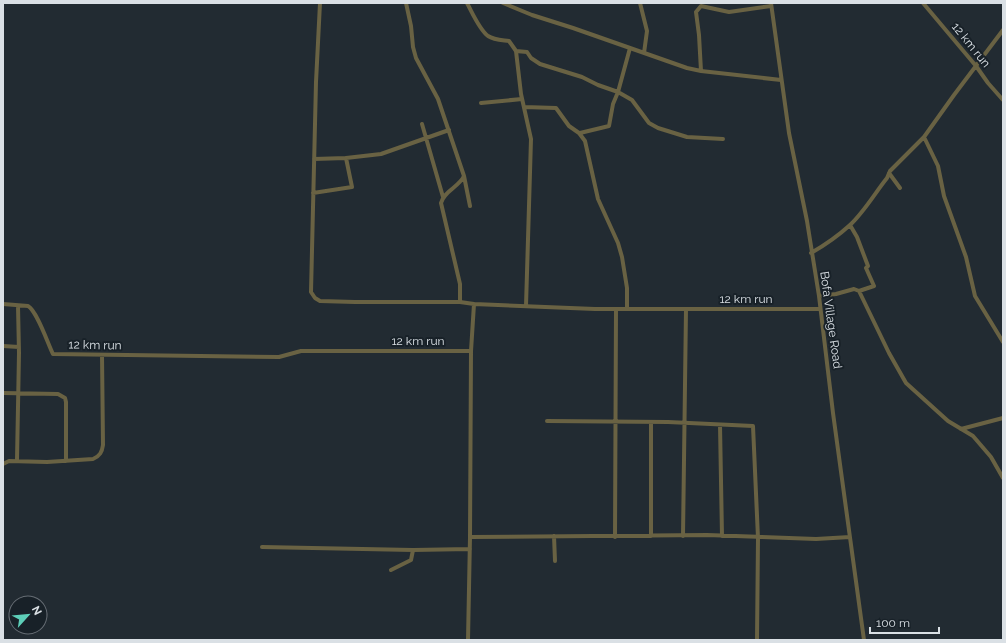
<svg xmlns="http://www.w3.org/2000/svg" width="1006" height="643" font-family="Raleway,sans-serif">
	<rect width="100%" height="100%" fill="#222b32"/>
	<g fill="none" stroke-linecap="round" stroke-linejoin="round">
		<path stroke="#696243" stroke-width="4" d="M320 3 316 82 311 292 315 298 320 301 355 302H460L474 304
			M406 3 411 26 413 47 416 58 438 99 464 176C459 187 444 191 441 203L460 284V302
			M467 3C472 12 479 29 488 36 494 40 502 40 509 41L516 51 521 94 531 139 526 306
			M503 3 532 15 573 28 687 68 701 71 781 80
			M640 3 647 31 644 53
			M771 3 789 133 807 221 819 296 833 413 864 640
			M923 3 976 66 988 83 1003 100
			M516 51 527 52 531 58 540 64 582 77 598 85 618 92 632 100 649 123 658 128 687 137 723 139
			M701 71 699 35 696 12 701 6 729 12 771 6
			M481 103 522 99
			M524 107 556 108 569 126 579 133 585 141 598 199 618 243 622 257 627 288V309
			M422 124 443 197
			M580 133 609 126 613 104 618 92 630 48
			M924 137 938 166 944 196 966 257 975 296 1003 342
			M314 159 346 158 381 154 449 130
			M889 173 900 188
			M464 176 470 206
			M313 193 352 187 346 158
			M811 253C825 245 838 236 850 225 864 212 875 193 887 178L890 171 924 137 954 95 1003 30
			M859 291 889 353 906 383 948 421 973 436 991 457 1003 478
			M819 296 836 294 854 289 859 291 874 286 866 268 868 266 857 237 850 225
			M3 304 28 306C37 311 48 344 53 354L279 357 301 351H471L474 304 595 309H820
			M3 346 19 347
			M3 393 58 394 65 398 66 402V461
			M547 421 668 422 753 426 758 538 757 640
			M720 425 722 536
			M961 429 1003 418
			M17 460 19 353 18 306
			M3 464 9 461 47 462 93 459C100 456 102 452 103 445L102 355
			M554 536 555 561
			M651 536V422
			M683 536 686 309
			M470 537 707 535 816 539 850 537
			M615 537 616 309
			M262 547 413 550
			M391 570 411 560 413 550 470 549
			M468 640 470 537 471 351"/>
	</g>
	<g text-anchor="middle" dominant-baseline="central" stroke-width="4" stroke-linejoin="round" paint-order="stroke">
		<g font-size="12" fill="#dae0e5" stroke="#182128">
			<text transform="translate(971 45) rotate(51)">12 km run</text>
			<text x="746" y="299">12 km run</text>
			<text transform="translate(831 320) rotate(82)">Bofa Village Road</text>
			<text x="418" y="341">12 km run</text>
			<text transform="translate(95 345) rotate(1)">12 km run</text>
		</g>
	</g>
	<rect width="1006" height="643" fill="none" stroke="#dae0e5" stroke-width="8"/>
	<g transform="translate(28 615) rotate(63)"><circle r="19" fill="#182128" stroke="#666d74"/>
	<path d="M0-3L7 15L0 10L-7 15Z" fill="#5dceb8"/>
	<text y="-6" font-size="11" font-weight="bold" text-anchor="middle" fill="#dae0e5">N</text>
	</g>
	<path d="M870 627v6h69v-6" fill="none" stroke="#dae0e5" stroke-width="2"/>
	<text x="876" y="627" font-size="12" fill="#dae0e5" stroke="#182128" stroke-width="3" paint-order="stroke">100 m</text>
</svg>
